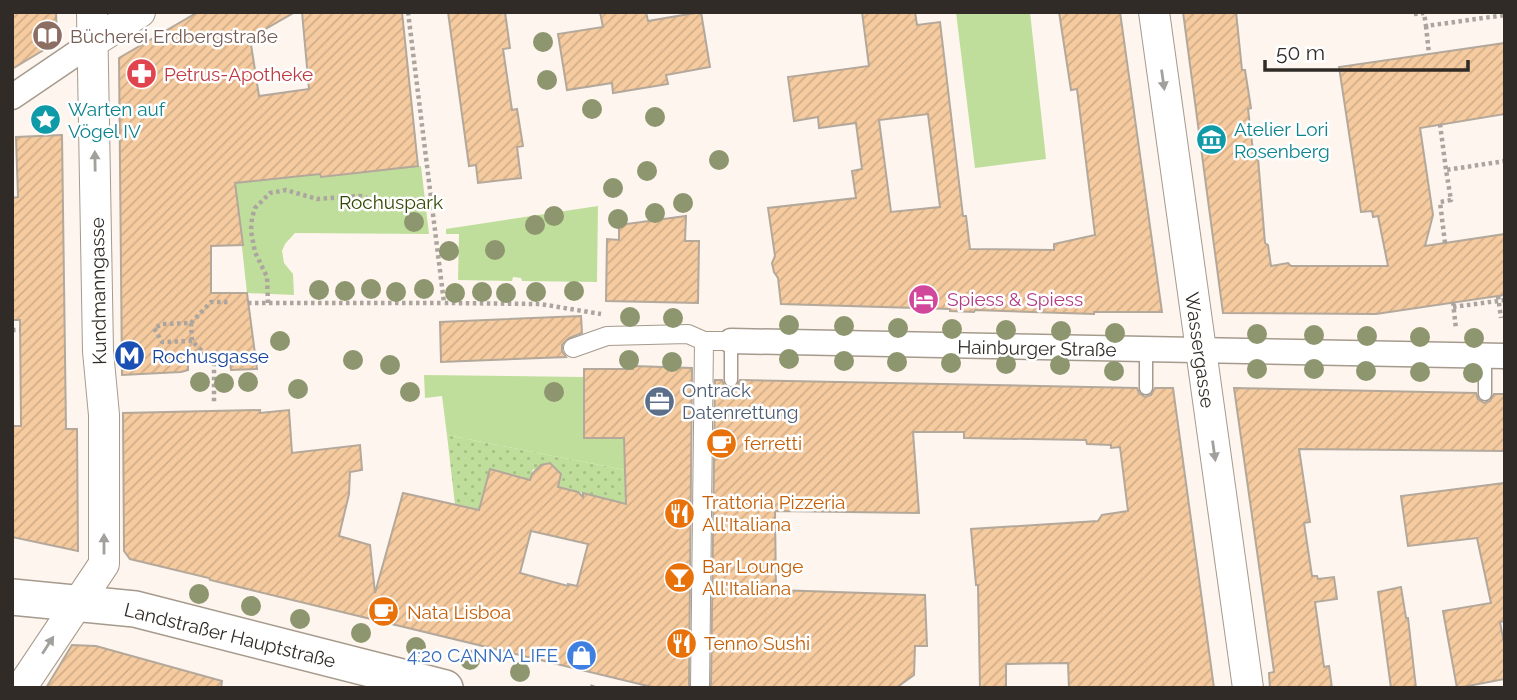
<svg xmlns="http://www.w3.org/2000/svg" width="1517" height="700" font-family="Raleway,sans-serif">
	<defs>
		<pattern id="garden-dots" width="8" height="8" patternUnits="userSpaceOnUse" patternTransform="scale(1.75)"><rect width="8" height="8" fill="#c0de9b"/><path d="M2 2h.1M6 6h.1" fill="none" stroke="#a5bf85" stroke-width="1.8" stroke-linecap="round"/></pattern>
		<pattern id="building-hatch" width="6" height="6" patternUnits="userSpaceOnUse" patternTransform="scale(1.75)"><rect width="6" height="6" fill="#f5cb9f"/><path d="M-1 1l2-2M0 6l6-6M5 7l2-2" fill="none" stroke="#d2ae89"/></pattern>
	</defs>
	<rect width="100%" height="100%" fill="#fdf5ee"/>
	<path fill="#c0de9b" d="M956 12H1030L1046 159 975 168Z
		M421 166 429 234 295 233 285 244 282 251 284 263 293 274 294 295 247 293 235 183 320 174 321 177Z
		M598 206 597 282 522 281 521 278 513 277 512 281 458 280 459 234H446V229Z
		M424 375 584 377V438H624L625 470 447 435 442 396 425 398Z"/>
	<path fill="url(#garden-dots)" d="M447 435 625 470 626 504 558 487 561 476 541 465 536 470 533 469 530 480 466 561 455 505Z"/>
	<path fill="url(#building-hatch)" stroke="#b4a89b" stroke-width="2" fill-rule="evenodd" d="M12 12H56L57 42 12 69Z
		M198 12H295L250 38 259 96 309 89 302 12H402L418 166 321 177 320 174 235 183 243 245 211 246V293H247L257 369 231 370 229 353H188V370L181 372 122 375 119 58Z
		M448 12H505L510 48 503 49 512 110 517 109 523 146 517 147 521 178 478 183 476 165 469 166Z
		M600 12H646L648 21 701 12 710 67 666 75 668 84 613 93 612 83 567 90 558 34 603 27Z
		M862 12H915L917 25 940 22 963 216H966L970 249 1054 250V244L1095 235 1077 89 1071 90 1059 12H1120L1162 312H1094V314L975 310 974 312 950 311V309L781 304 778 278 774 272 772 263 775 256 768 208 856 198 852 171 862 169 856 123 819 128 818 117 794 121 788 77 869 66ZM928 114 940 207 891 212 879 120Z
		M1183 12H1236L1242 70H1245L1251 108 1248 109 1254 159 1258 158 1265 243 1268 245 1271 266 1288 263 1291 266H1388L1378 216 1373 217 1372 211 1361 212 1339 67 1505 43V114L1420 128 1433 215 1425 246 1505 234V295L1376 314 1223 313Z
		M62 135 66 429H77L78 551 12 537V426H21L20 320H12V198L18 197 16 137Z
		M686 216 685 241H699L698 303 606 301 607 239 619 240V225Z
		M581 316 582 333 569 338 562 345V351L566 357 441 362 440 322Z
		M633 366 692 368 689 688H656L210 580 209 578 130 559 124 551 123 413 260 410V413L289 410 292 453 360 445 362 470 350 472 349 494 339 536 370 545 375 593 403 493 479 510 490 469 530 480 532 474 541 465 550 463 561 474 558 487 578 492 583 497V493L626 504 624 438H584V369H633ZM531 531 588 544 577 586 568 584V586L520 573Z
		M715 380H722L724 385 730 389 736 387 740 380 1137 388 1139 393 1145 397 1151 395 1155 388H1173L1214 688H1069L1068 663 1006 664V688H980L978 585H976L971 529 1098 521 1102 515 1128 511 1120 447 1111 448V445L1087 444 1086 440 964 438V432H913L919 513 775 511 776 590 925 595 927 646H915L914 675 896 688H711Z
		M1234 388 1476 393 1478 399 1484 403 1490 401 1494 394H1505V451L1299 449 1310 522 1304 523 1312 576H1317L1318 579 1334 577 1337 599 1315 602 1324 667 1329 666 1332 688H1270L1269 673 1274 672Z
		M1505 483V621L1500 622 1505 648V679L1457 688 1443 611 1491 603 1477 538 1408 546 1401 496Z
		M1401 587 1406 618H1408L1416 688H1391L1378 592Z
		M72 645 96 646 222 681 221 688H46Z"/>
	<g fill="none" stroke-linecap="round" stroke-linejoin="round">
		<defs>
			<path id="service" d="M1485 356V394
				M731 380V341
				M1146 388V350"/>
			<path id="pedestrian" d="M573 348 607 336 688 334 704 341H731
				M700 688 704 341"/>
			<path id="minor" d="M12 97 93 42
				M731 341 1505 356"/>
			<path id="tertiary" d="M1154 12 1248 688
				M93 42 140 12
				M21 688 104 564V415L98 351 92 12"/>
			<path id="secondary" d="M12 597 135 609 445 688"/>
		</defs>
		<use href="#service" stroke="#a69a8d" stroke-width="15"/>
		<use href="#pedestrian" stroke="#a69a8d" stroke-width="20"/>
		<use href="#minor" stroke="#a69a8d" stroke-width="27"/>
		<use href="#tertiary" stroke="#a69a8d" stroke-width="32"/>
		<use href="#secondary" stroke="#a69a8d" stroke-width="38"/>
		<path stroke="#aca59f" stroke-width="4.5" stroke-dasharray="3.5 3.5" stroke-linecap="butt" d="M408 12 444 303 540 304 601 314
			M1414 14 1424 13 1426 26 1505 15
			M1426 26 1429 54
			M1440 124 1446 170
			M1445 243 1440 202 1451 200 1446 170 1505 161
			M1498 296 1501 318
			M1453 302 1456 329
			M248 303H444
			M268 303 267 277 255 252 251 231 252 218 255 208 270 193 286 190 317 199 360 196 396 206 431 203
			M1453 307 1505 300
			M191 323 192 341 214 363V403
			M12 330H20
			M192 341 162 342 154 328 163 324 191 323 211 302H229
			M592 688 593 685"/>
		<use href="#service" stroke="#fff" stroke-width="12"/>
		<use href="#pedestrian" stroke="#fff" stroke-width="18"/>
		<use href="#minor" stroke="#fff" stroke-width="24"/>
		<use href="#tertiary" stroke="#fff" stroke-width="30"/>
		<use href="#secondary" stroke="#fff" stroke-width="35"/>
	</g>
	<g fill="#8d966e">
		<circle cx="543" cy="42" r="10"/>
		<circle cx="547" cy="80" r="10"/>
		<circle cx="592" cy="109" r="10"/>
		<circle cx="655" cy="117" r="10"/>
		<circle cx="719" cy="160" r="10"/>
		<circle cx="647" cy="171" r="10"/>
		<circle cx="613" cy="188" r="10"/>
		<circle cx="683" cy="203" r="10"/>
		<circle cx="655" cy="213" r="10"/>
		<circle cx="554" cy="216" r="10"/>
		<circle cx="618" cy="219" r="10"/>
		<circle cx="414" cy="222" r="10"/>
		<circle cx="535" cy="225" r="10"/>
		<circle cx="495" cy="250" r="10"/>
		<circle cx="449" cy="251" r="10"/>
		<circle cx="371" cy="289" r="10"/>
		<circle cx="424" cy="289" r="10"/>
		<circle cx="319" cy="290" r="10"/>
		<circle cx="345" cy="291" r="10"/>
		<circle cx="574" cy="291" r="10"/>
		<circle cx="396" cy="292" r="10"/>
		<circle cx="482" cy="292" r="10"/>
		<circle cx="536" cy="292" r="10"/>
		<circle cx="455" cy="293" r="10"/>
		<circle cx="506" cy="293" r="10"/>
		<circle cx="630" cy="317" r="10"/>
		<circle cx="673" cy="318" r="10"/>
		<circle cx="789" cy="325" r="10"/>
		<circle cx="844" cy="326" r="10"/>
		<circle cx="898" cy="328" r="10"/>
		<circle cx="952" cy="329" r="10"/>
		<circle cx="1006" cy="330" r="10"/>
		<circle cx="1061" cy="331" r="10"/>
		<circle cx="1115" cy="333" r="10"/>
		<circle cx="1257" cy="334" r="10"/>
		<circle cx="1314" cy="335" r="10"/>
		<circle cx="1367" cy="336" r="10"/>
		<circle cx="1420" cy="337" r="10"/>
		<circle cx="1474" cy="338" r="10"/>
		<circle cx="280" cy="341" r="10"/>
		<circle cx="789" cy="359" r="10"/>
		<circle cx="353" cy="360" r="10"/>
		<circle cx="629" cy="360" r="10"/>
		<circle cx="844" cy="361" r="10"/>
		<circle cx="672" cy="362" r="10"/>
		<circle cx="897" cy="362" r="10"/>
		<circle cx="951" cy="363" r="10"/>
		<circle cx="1006" cy="364" r="10"/>
		<circle cx="390" cy="365" r="10"/>
		<circle cx="1060" cy="365" r="10"/>
		<circle cx="1257" cy="369" r="10"/>
		<circle cx="1314" cy="369" r="10"/>
		<circle cx="1114" cy="371" r="10"/>
		<circle cx="1366" cy="371" r="10"/>
		<circle cx="1420" cy="372" r="10"/>
		<circle cx="1473" cy="373" r="10"/>
		<circle cx="200" cy="382" r="10"/>
		<circle cx="248" cy="382" r="10"/>
		<circle cx="224" cy="383" r="10"/>
		<circle cx="298" cy="389" r="10"/>
		<circle cx="410" cy="392" r="10"/>
		<circle cx="554" cy="392" r="10"/>
		<circle cx="199" cy="594" r="10"/>
		<circle cx="251" cy="606" r="10"/>
		<circle cx="300" cy="619" r="10"/>
		<circle cx="361" cy="633" r="10"/>
		<circle cx="416" cy="647" r="10"/>
		<circle cx="470" cy="660" r="10"/>
		<circle cx="520" cy="672" r="10"/>
	</g>
	<defs><path id="oneway-solid" d="M-6-.8H1V-3.2L6.5 0L1 3.2V.8H-6Z" transform="scale(1.75)"/></defs>
	<g fill="#a2a09d">
		<use href="#oneway-solid" transform="translate(1163 80) rotate(82)"/>
		<use href="#oneway-solid" transform="translate(95 161) rotate(-91)"/>
		<use href="#oneway-solid" transform="translate(1214 451) rotate(82)"/>
		<use href="#oneway-solid" transform="translate(104 544) rotate(-90)"/>
		<use href="#oneway-solid" transform="translate(48 645) rotate(-57)"/>
	</g>
	<defs>
		<symbol id="library-disc" viewBox="-11 -11 22 22"><circle r="9.5" fill="#8d6e63" stroke="#fff"/><path d="M-6-4Q-3-5.5-.7-3.5V5Q-3 3-6 4ZM6-4Q3-5.5 .7-3.5V5Q3 3 6 4Z" fill="#fff"/></symbol>
		<symbol id="pharmacy-disc" viewBox="-11 -11 22 22"><circle r="9.5" fill="#e0444e" stroke="#fff"/><path d="M-2-6h4v4h4v4h-4v4h-4v-4h-4v-4h4Z" fill="#fff"/></symbol>
		<symbol id="sight-disc" viewBox="-11 -11 22 22"><circle r="9.5" fill="#0f9aa8" stroke="#fff"/><path d="M0-6L1.8-2.2L6-1.7L2.9 1.2L3.7 5.4L0 3.3L-3.7 5.4L-2.9 1.2L-6-1.7L-1.8-2.2Z" fill="#fff"/></symbol>
		<symbol id="museum-disc" viewBox="-11 -11 22 22"><circle r="9.5" fill="#0f9aa8" stroke="#fff"/><path d="M0-6L6-3V-2H-6V-3ZM-5-1h2V3h-2ZM-1-1h2V3h-2ZM3-1h2V3H3ZM-6 4H6V6H-6Z" fill="#fff"/></symbol>
		<symbol id="hotel-disc" viewBox="-11 -11 22 22"><circle r="9.5" fill="#d1479c" stroke="#fff"/><path d="M-6-4.5h1.5V1H6V5H4.5V3h-9V5H-6ZM-4 0a1.8 1.8 0 1 1 3.6 0ZM.5 0V-2.5h3Q6-2.5 6 0Z" fill="#fff"/></symbol>
		<symbol id="metro-disc" viewBox="-11 -11 22 22"><circle r="9.5" fill="#1a4fb4" stroke="#fff"/><path d="M-5.5 5V-5H-3L0 0L3-5H5.5V5H3V-.5L0 4L-3-.5V5Z" fill="#fff"/></symbol>
		<symbol id="office-disc" viewBox="-11 -11 22 22"><circle r="9.5" fill="#5c6f8a" stroke="#fff"/><path d="M-6-3h4V-5.5h4V-3h4V5H-6ZM-1-4.5V-3h2v-1.5ZM-6 0V1H6V0Z" fill="#fff"/></symbol>
		<symbol id="cafe-disc" viewBox="-11 -11 22 22"><circle r="9.5" fill="#e8710a" stroke="#fff"/><path d="M-5.5-4.5H6V0H3Q3 3.5 0 3.5H-2.5Q-5.5 3.5-5.5 0ZM3-3.2v2h1.7v-2ZM-6 4.5H4V6H-6Z" fill="#fff"/></symbol>
		<symbol id="restaurant-disc" viewBox="-11 -11 22 22"><circle r="9.5" fill="#e8710a" stroke="#fff"/><path d="M-5-6h1v4h1v-4h1v4h1v-4h1v5L-1.5 .5V6h-2V.5L-5-1ZM5-6V6H3V1.5H1.5Q1.5-4 5-6Z" fill="#fff"/></symbol>
		<symbol id="bar-disc" viewBox="-11 -11 22 22"><circle r="9.5" fill="#e8710a" stroke="#fff"/><path d="M-6-5H6L.8 .8V4.5H3.5V6h-7V4.5H-.8V.8Z" fill="#fff"/></symbol>
		<symbol id="shop-disc" viewBox="-11 -11 22 22"><circle r="9.5" fill="#3f7fe0" stroke="#fff"/><path d="M-5-2.5h2.3a2.7 3.5 0 0 1 5.4 0H5L5.5 6h-11ZM-1.5-2.5h3a1.5 2.3 0 0 0-3 0Z" fill="#fff"/></symbol>
	</defs>
	<g fill-rule="evenodd">
		<use href="#library-disc" x="30" y="18" width="35" height="35"/>
		<use href="#pharmacy-disc" x="124" y="56" width="35" height="35"/>
		<use href="#sight-disc" x="28" y="102" width="35" height="35"/>
		<use href="#museum-disc" x="1194" y="122" width="35" height="35"/>
		<use href="#hotel-disc" x="906" y="282" width="35" height="35"/>
		<use href="#metro-disc" x="112" y="338" width="35" height="35"/>
		<use href="#office-disc" x="642" y="384" width="35" height="35"/>
		<use href="#cafe-disc" x="704" y="426" width="35" height="35"/>
		<use href="#restaurant-disc" x="662" y="496" width="35" height="35"/>
		<use href="#bar-disc" x="662" y="560" width="35" height="35"/>
		<use href="#cafe-disc" x="366" y="594" width="35" height="35"/>
		<use href="#restaurant-disc" x="664" y="626" width="35" height="35"/>
		<use href="#shop-disc" x="564" y="638" width="35" height="35"/>
	</g>
	<g text-anchor="middle" dominant-baseline="central" stroke-width="5" stroke-linejoin="round" paint-order="stroke">
		<g font-size="19" fill="#785e54" stroke="#fff" text-anchor="start">
			<text x="70" y="36">Bücherei Erdbergstraße</text>
		</g>
		<g font-size="19" fill="#be3a42" stroke="#fff" text-anchor="start">
			<text x="164" y="74">Petrus-Apotheke</text>
		</g>
		<g font-size="19" fill="#0d838f" stroke="#fff" text-anchor="start">
			<text x="68" y="109">Warten auf<tspan x="68" dy="22">Vögel IV</tspan></text>
			<text x="1234" y="129">Atelier Lori<tspan x="1234" dy="22">Rosenberg</tspan></text>
		</g>
		<g font-size="19" fill="#324806" stroke="#fff">
			<text x="391" y="202">Rochuspark</text>
		</g>
		<g font-size="19" fill="#302b26" stroke="#fff">
			<text transform="translate(98 291) rotate(-91)">Kundmanngasse</text>
			<text transform="translate(1037 348) rotate(1)">Hainburger Straße</text>
			<text transform="translate(1200 350) rotate(82)">Wassergasse</text>
			<text transform="translate(230 635) rotate(14)">Landstraßer Hauptstraße</text>
		</g>
		<g font-size="19" fill="#b23c85" stroke="#fff" text-anchor="start">
			<text x="947" y="299">Spiess &amp; Spiess</text>
		</g>
		<g font-size="19" fill="#164399" stroke="#fff" text-anchor="start">
			<text x="152" y="356">Rochusgasse</text>
		</g>
		<g font-size="19" fill="#4e5e75" stroke="#fff" text-anchor="start">
			<text x="682" y="390">Ontrack<tspan x="682" dy="22">Datenrettung</tspan></text>
		</g>
		<g font-size="19" fill="#c56008" stroke="#fff" text-anchor="start">
			<text x="744" y="443">ferretti</text>
			<text x="702" y="502">Trattoria Pizzeria<tspan x="702" dy="22">All'Italiana</tspan></text>
			<text x="702" y="566">Bar Lounge<tspan x="702" dy="22">All'Italiana</tspan></text>
			<text x="407" y="612">Nata Lisboa</text>
			<text x="704" y="643">Tenno Sushi</text>
		</g>
		<g font-size="19" fill="#366cbe" stroke="#fff" text-anchor="end">
			<text x="558" y="655">4:20 CANNA LIFE</text>
		</g>
	</g>
	<rect width="1517" height="700" fill="none" stroke="#302b26" stroke-width="28"/>
	<path d="M1265 60v10h203v-10" fill="none" stroke="#302b26" stroke-width="3.5"/>
	<text x="1276" y="60" font-size="21" fill="#302b26" stroke="#ffffff" stroke-width="5" paint-order="stroke">50 m</text>
</svg>
